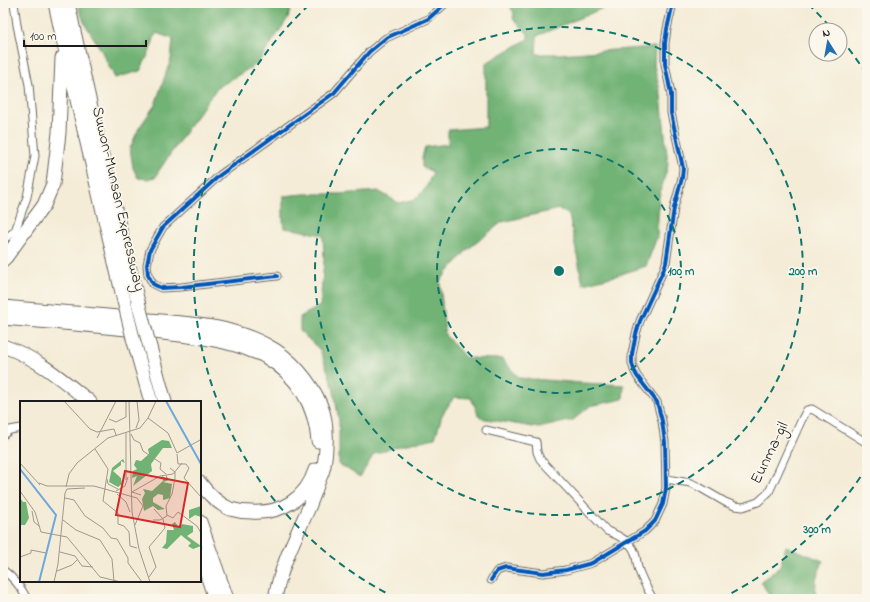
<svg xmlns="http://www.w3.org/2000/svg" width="870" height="602" font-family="'Indie Flower',sans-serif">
	<rect width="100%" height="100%" fill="#fbf7ec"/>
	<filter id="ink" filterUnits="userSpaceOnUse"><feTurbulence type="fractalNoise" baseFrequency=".025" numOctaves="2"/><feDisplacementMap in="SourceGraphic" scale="8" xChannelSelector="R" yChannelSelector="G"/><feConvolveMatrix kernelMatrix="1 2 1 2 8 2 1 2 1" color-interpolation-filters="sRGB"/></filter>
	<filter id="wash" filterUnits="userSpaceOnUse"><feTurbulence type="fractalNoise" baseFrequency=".012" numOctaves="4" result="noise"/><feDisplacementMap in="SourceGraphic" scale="16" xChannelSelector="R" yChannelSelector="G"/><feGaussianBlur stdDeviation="0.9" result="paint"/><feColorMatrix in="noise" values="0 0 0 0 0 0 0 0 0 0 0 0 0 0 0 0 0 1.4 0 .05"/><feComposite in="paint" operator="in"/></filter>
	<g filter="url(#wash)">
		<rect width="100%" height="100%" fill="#f4ecd7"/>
		<path fill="#71b275" stroke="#466748" d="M77 3H292L288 18 258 63 217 88 195 118 158 172 156 177 147 179 138 178 133 168 130 148 139 128 155 105 171 59 173 39 156 33 149 53 140 71 115 78 101 50 84 22Z
			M508 3H607L608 6 537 36 536 54H560L655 47 654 65 661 95 668 165 659 197 657 237 646 266 615 276 583 284 569 215 559 209 502 222 467 250 440 281 445 335 466 358 502 359 519 378 582 383 624 385 623 399 590 406 573 420 539 428 480 418 471 398 454 397 442 415 435 438 402 445 374 454 360 477 339 464V421L333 386 320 350 300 331V317L320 306 324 261 323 235 298 230 284 228 283 220V196L304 194H340L378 191 399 203 415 199 426 188 433 172 422 167V157L425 147 448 144V130L486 127V63L528 39V34L513 18 514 13Z
			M786 546 823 561 816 579 815 598 816 599H771L761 581 780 567Z"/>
	</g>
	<g filter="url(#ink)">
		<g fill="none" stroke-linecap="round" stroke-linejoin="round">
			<defs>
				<path id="minor" d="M3 240 15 231 27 197 35 156 29 85 17 25 14 3
					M277 276 181 287 161 288 153 284 148 275 147 265 150 250 163 227 220 175 334 93 369 52 386 38 428 19 446 3
					M486 430 536 442 537 452 540 459 607 531C618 535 631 541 635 553 637 559 637 566 639 571 643 582 648 590 653 599
					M3 435 10 430 21 428
					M666 479 691 483 699 487 725 502 735 506 743 507 758 502 769 492 802 419 807 410 812 409 867 443
					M3 570C14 578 21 587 27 599
					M491 580 497 571 506 568 543 573 566 570 592 563 645 531 655 521 663 504 666 488 665 442 662 421 657 402 637 376 634 370 632 363V354L636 334 640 321 663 271 666 263 674 208 682 178 683 168 671 113V94L665 64V43L667 29 673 3"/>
				<path id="motorway" d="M55 3 63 40 124 301
					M68 3C89 103 113 203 138 302
					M3 260 6 257 44 205 53 184 59 133 62 58
					M3 307C48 311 94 314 139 319 167 322 195 323 223 329 238 333 255 338 268 346 290 357 312 383 321 406 328 423 327 448 324 466 323 471 321 476 319 480 315 492 311 503 306 514 293 542 280 569 275 599
					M3 318C53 322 104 326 154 332 187 336 221 338 252 351 257 353 262 354 266 357 298 376 315 404 318 441
					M133 338 151 402
					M148 340 165 402
					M3 346C36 357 64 381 90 402
					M200 483C208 494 217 503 230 509 237 511 244 512 251 512 281 514 306 499 315 470
					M200 522 227 599
					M200 554 215 599"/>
			</defs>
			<use href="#minor" stroke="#68655d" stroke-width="9"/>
			<use href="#motorway" stroke="#68655d" stroke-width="15"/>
			<use href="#minor" stroke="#fff" stroke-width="7"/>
			<use href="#motorway" stroke="#fff" stroke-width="13"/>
			<defs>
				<path id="motorway-bridge" d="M124 301 133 338
					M138 302 148 340"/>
			</defs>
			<use href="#motorway-bridge" stroke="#68655d" stroke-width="15" stroke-linecap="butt"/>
			<use href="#motorway-bridge" stroke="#fff" stroke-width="13"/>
			<defs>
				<path id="cycleway" d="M277 276 181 287 161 288 153 284 148 275 147 265 150 250 163 227 220 175 334 93 369 52 386 38 428 19 446 3
					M491 580 497 571 506 568 543 573 566 570 592 563 645 531 655 521 663 504 666 488 665 442 662 421 657 402 637 376 634 370 632 363V354L636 334 640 321 663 271 666 263 674 208 682 178 683 168 671 113V94L665 64V43L667 29 673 3"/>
			</defs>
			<use href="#cycleway" stroke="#fbf7ec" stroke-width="6"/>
			<use href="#cycleway" stroke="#0057b8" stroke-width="4"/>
		</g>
	</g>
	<g fill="none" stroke="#0f766e" stroke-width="2" stroke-dasharray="7 5">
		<circle cx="559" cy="271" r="122"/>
		<circle cx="559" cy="271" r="244"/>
		<path d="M867 467A365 365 0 0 1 722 598M396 598A365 365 0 0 1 310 4M808 4A365 365 0 0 1 832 29M841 39A365 365 0 0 1 867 75"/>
	</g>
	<g text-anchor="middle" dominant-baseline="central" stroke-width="3.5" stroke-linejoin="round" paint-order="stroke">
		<g font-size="16" fill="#1c1c1c" stroke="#fbf7ec">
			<text transform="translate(118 199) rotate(77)">Suwon-Munsan Expressway</text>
			<text transform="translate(770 453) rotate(-64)">Eunma-gil</text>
		</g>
	</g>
	<g transform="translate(20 401)">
		<rect width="181" height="181" fill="#f4ecd7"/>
		<path d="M142 39 149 40 152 47H143L131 63 132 70 113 85 117 75 112 77 113 70 117 68 114 64 116 59 121 60 129 53 128 48ZM103 58 105 62 101 60V64L93 70 101 77 102 83 98 86 89 81 92 67ZM146 74 149 79 143 81 152 83 150 97 143 99V94L138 93 133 97V101L145 108 138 109 133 105 124 110 122 98 125 92 123 88 132 90 143 80 142 75 146 77ZM0 97 3 101H6L9 117 5 124H1ZM181 105V116L175 114 169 118V109ZM155 121 159 127 162 123 173 125V131L167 135 181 145 173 148 168 145 171 142 161 134 147 148 142 147 146 142 147 129H154L152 123Z" fill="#71b275"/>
		<path fill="none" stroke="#6da8dd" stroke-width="2" d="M146 0 181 63M0 68 36 114 19 181"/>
		<path fill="none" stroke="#9e998c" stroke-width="1" d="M44 0 70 28 77 31 94 28 96 34M109 0 112 111 119 148 130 181M128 17 148 32 157 52 180 39M89 18 96 21 106 16V0M116 27 119 19 117 0M111 33 114 39 120 42 123 50 141 62 140 68 146 73M77 37 96 0M75 48 88 68 83 100 98 112V123L104 125 109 131 110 145 117 147M157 53 158 63H166L169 67 164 77 181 96M0 62 20 84M87 78 88 83 98 88M106 79V32M19 82 27 85H74L117 97 123 105 115 124M46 86 49 73 57 62 88 37 120 27 128 17 136 0M0 90 15 111 21 131 47 136 80 176 101 181M96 90 105 85 108 76M45 92 47 88 65 87M97 93 106 101 110 111M121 94 112 91 140 75 153 73 162 62M45 97 54 99 65 115 83 127 91 137 97 138 108 157V162L122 181M12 110 14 121 19 125M147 114 153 117 158 111 177 125 181 132M43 119 56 129 80 139 92 158 94 180M133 119H140L147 115 146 105 152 93 155 77V71L150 67M40 151 55 155 62 165 73 166M0 156 11 152V149L26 152M37 170 52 164 57 159M129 176 136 166 129 146 145 127 143 118 134 108M34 181 38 163 45 92"/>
		<path fill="#d62828" fill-opacity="0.15" stroke="#d62828" stroke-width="2" d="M105 70 168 82 160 126 96 114Z"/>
		<rect width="181" height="181" fill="none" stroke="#1c1c1c" stroke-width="2"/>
	</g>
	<circle cx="559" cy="271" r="6" fill="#0f766e" stroke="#fbf7ec" stroke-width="2"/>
	<g font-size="12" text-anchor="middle" font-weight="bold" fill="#0f766e" stroke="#fbf7ec" stroke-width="3.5" stroke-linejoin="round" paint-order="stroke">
		<text x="681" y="275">100 m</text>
		<text x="803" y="275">200 m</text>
		<text x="817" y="533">300 m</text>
	</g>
	<rect width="870" height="602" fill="none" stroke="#fbf7ec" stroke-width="16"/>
	<g transform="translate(828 42) rotate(349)"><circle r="19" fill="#fbf7ec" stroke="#a29f99"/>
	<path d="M0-3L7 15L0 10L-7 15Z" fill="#1f6fb2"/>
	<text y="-6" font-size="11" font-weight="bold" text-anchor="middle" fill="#1c1c1c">N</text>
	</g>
	<path d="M24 40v6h122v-6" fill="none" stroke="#1c1c1c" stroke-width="2"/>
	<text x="30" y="40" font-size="12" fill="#1c1c1c" stroke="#fbf7ec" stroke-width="3" paint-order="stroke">100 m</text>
</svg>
